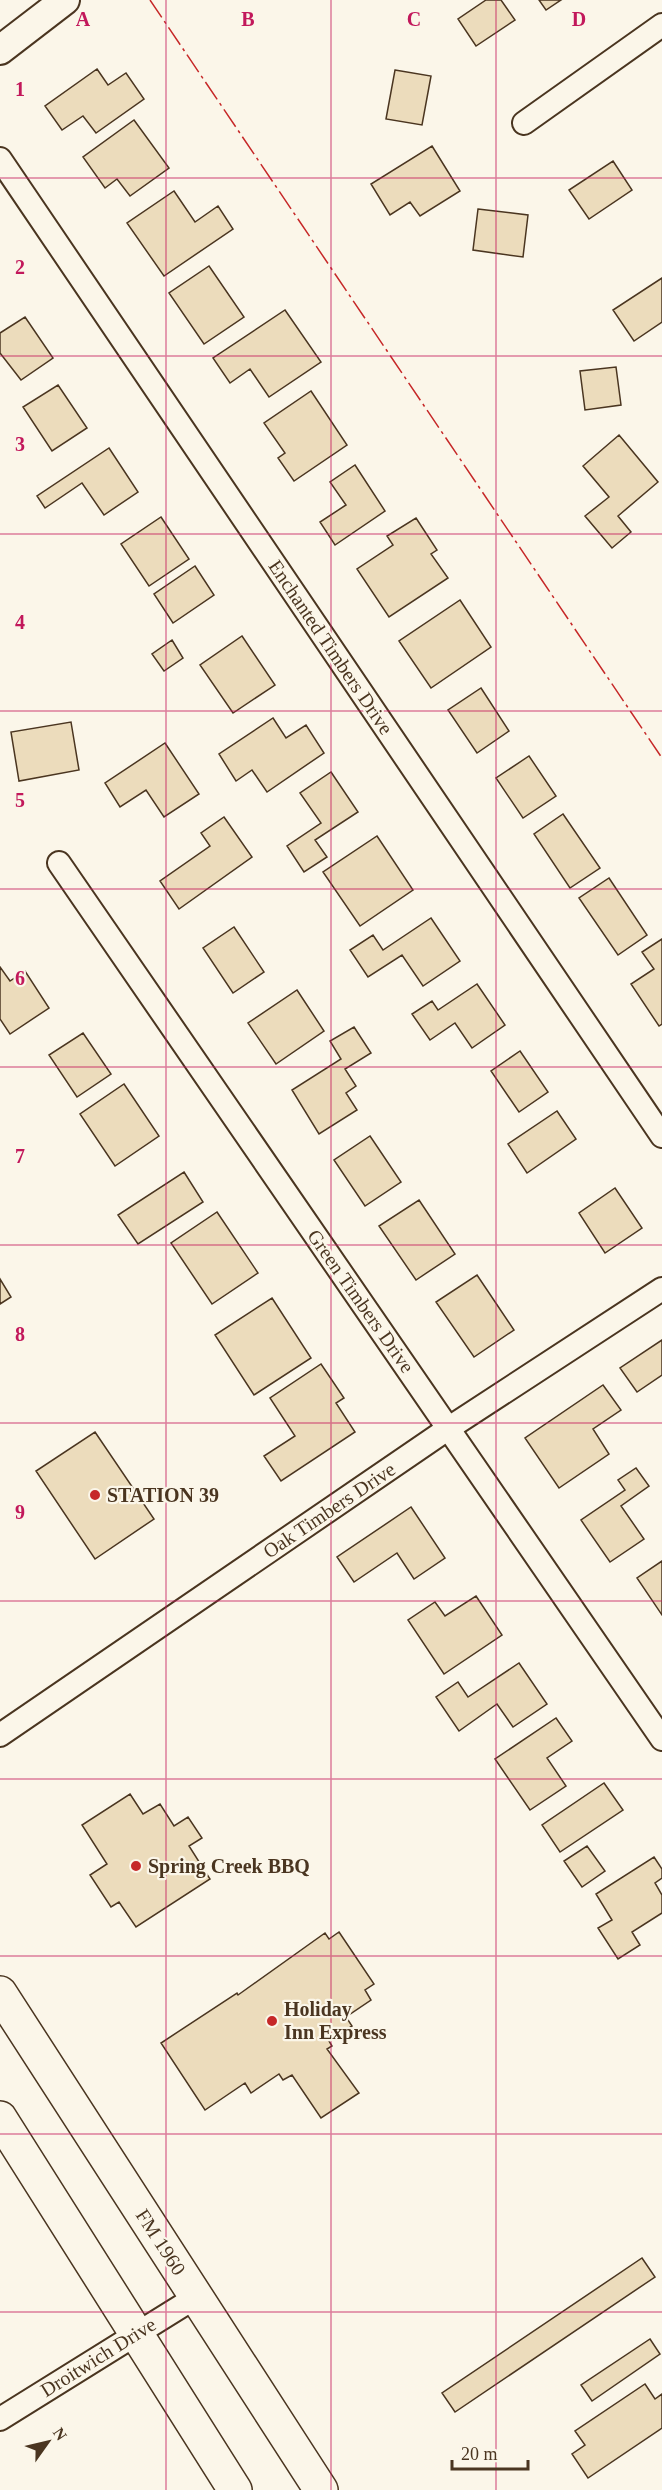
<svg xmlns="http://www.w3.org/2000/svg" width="662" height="2490" font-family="Georgia,serif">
	<rect width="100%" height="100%" fill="#fbf6e9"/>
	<path fill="#ecdcbc" stroke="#4a3520" stroke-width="1.5" d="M486 0H501L515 20 476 46 458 19Z
		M539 0H561L546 10Z
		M97 69 108 85 126 73 144 99 96 133 83 116 62 130 45 106Z
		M395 70 431 76 422 125 386 119Z
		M134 120 169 168 130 196 117 179 105 188 83 157Z
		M432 146 460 191 420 216 410 202 390 215 371 184Z
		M613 161 632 190 589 219 569 190Z
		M174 191 195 222 218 206 233 229 164 276 127 223Z
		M478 209 528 215 523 257 473 250Z
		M209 266 244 317 204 344 169 293Z
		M662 278V322L634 341 613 310Z
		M285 310 321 362 269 397 250 369 230 383 213 358Z
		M25 317 53 358 21 380 0 353V333Z
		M616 367 621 405 585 410 580 371Z
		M58 385 87 428 52 451 23 407Z
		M311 391 347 445 294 481 278 458 285 453 264 423Z
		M619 435 658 482 618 516 631 532 612 548 585 516 609 497 583 466Z
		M109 448 138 492 104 515 82 483 45 508 37 496Z
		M355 465 385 511 335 545 320 522 346 505 330 482Z
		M161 517 189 559 149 586 121 544Z
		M416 518 437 550 431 554 448 578 389 617 357 569 393 545 387 536Z
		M195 566 214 595 173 623 154 594Z
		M460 600 491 647 431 688 399 641Z
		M242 636 275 685 233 713 200 665Z
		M172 640 183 658 164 671 152 654Z
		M481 688 509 731 477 753 448 710Z
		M273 718 286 738 306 725 324 753 267 792 252 770 236 781 219 754Z
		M71 722 79 770 19 781 11 732Z
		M165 743 199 794 164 817 146 790 120 807 105 783Z
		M529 756 556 796 523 818 496 778Z
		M331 772 358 812 315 840 327 857 304 872 287 846 321 823 300 793Z
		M563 814 600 868 570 888 534 834Z
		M224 817 252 857 179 909 160 881 210 846 201 833Z
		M377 836 413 890 360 926 323 872Z
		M609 878 647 935 618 955 579 898Z
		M431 918 460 961 423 986 402 955 368 977 350 950 373 935 383 950Z
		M234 927 264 972 233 993 203 948Z
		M662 939V1024L659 1026 631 984 654 969 642 952Z
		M0 967 10 981 25 971 49 1008 10 1034 0 1019Z
		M477 984 505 1025 472 1048 455 1023 430 1040 412 1014 432 1001 438 1010Z
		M297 990 324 1031 276 1064 248 1023Z
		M354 1027 371 1053 345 1069 356 1086 346 1093 357 1110 319 1134 292 1090 341 1059 330 1041Z
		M83 1033 111 1074 77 1097 49 1055Z
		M520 1051 548 1092 519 1112 491 1071Z
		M124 1084 159 1136 115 1166 80 1114Z
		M557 1111 576 1139 527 1173 508 1144Z
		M370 1136 401 1182 365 1206 334 1160Z
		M184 1172 203 1202 138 1244 118 1215Z
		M615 1188 642 1228 605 1253 579 1213Z
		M419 1200 455 1254 416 1280 379 1226Z
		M217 1212 258 1273 212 1304 171 1243Z
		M477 1275 514 1330 474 1357 436 1302Z
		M0 1279 11 1297 0 1304Z
		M272 1298 311 1358 254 1395 215 1335Z
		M662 1340V1375L637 1392 620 1368Z
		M321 1364 344 1398 336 1403 355 1432 281 1481 264 1456 295 1436 270 1398Z
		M603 1385 621 1410 593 1429 609 1454 559 1488 525 1438Z
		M95 1432 154 1519 95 1559 36 1471Z
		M636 1468 649 1486 621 1506 644 1539 610 1562 581 1520 625 1490 618 1480Z
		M411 1507 445 1558 414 1579 397 1553 354 1582 337 1557Z
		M662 1561V1615L637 1578Z
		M476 1596 502 1635 444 1674 408 1620 435 1602 445 1616Z
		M519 1663 547 1704 513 1727 497 1704 459 1731 436 1697 458 1682 468 1697Z
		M556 1718 572 1741 547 1758 566 1786 530 1810 495 1759Z
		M604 1783 623 1810 560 1852 542 1825Z
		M130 1794 143 1814 160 1804 174 1826 188 1817 202 1838 189 1846 210 1879 136 1927 119 1902 111 1907 90 1875 107 1864 82 1825Z
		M587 1846 605 1871 582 1887 564 1861Z
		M654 1857 662 1869V1878L655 1883 662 1895V1913L632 1932 640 1945 618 1959 598 1928 612 1920 596 1894Z
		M339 1932 374 1984 365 1990 371 2000 346 2017 352 2026 329 2041 332 2046 327 2049 359 2093 321 2118 292 2075 283 2080 279 2074 251 2093 245 2083 205 2110 161 2043 237 1993 238 1995 325 1933 329 1939Z
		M642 2258 655 2277 455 2412 442 2393Z
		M650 2339 660 2354 592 2401 581 2385Z
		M645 2384 655 2399 662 2394V2428L588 2478 572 2454 585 2445 575 2431Z"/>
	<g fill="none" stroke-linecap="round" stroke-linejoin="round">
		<defs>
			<path id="minor" d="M524 123 662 25
				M0 159 662 1136
				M59 863 662 1739
				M0 1735 449 1428 662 1289
				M0 2419 196 2297"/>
			<path id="tertiary" d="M0 50 65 0"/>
			<path id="primary" d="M0 1993 321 2490
				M0 2118 235 2490"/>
		</defs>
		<use href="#minor" stroke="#4a3520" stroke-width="26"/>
		<use href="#tertiary" stroke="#4a3520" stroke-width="32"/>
		<use href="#primary" stroke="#4a3520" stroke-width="36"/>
		<use href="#minor" stroke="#fbf6e9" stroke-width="22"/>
		<use href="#tertiary" stroke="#fbf6e9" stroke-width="28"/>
		<use href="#primary" stroke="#fbf6e9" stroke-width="33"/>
		<path stroke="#c62828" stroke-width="1.5" stroke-dasharray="21 4.5 3 4.5" stroke-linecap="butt" d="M150 0 662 758"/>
	</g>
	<path fill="none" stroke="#c2185b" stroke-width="1.5" stroke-opacity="0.55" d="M166 0V2490M331 0V2490M496 0V2490M0 178H662M0 356H662M0 534H662M0 711H662M0 889H662M0 1067H662M0 1245H662M0 1423H662M0 1601H662M0 1779H662M0 1956H662M0 2134H662M0 2312H662"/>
	<g fill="#c62828" stroke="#fbf6e9" stroke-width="2">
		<circle cx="95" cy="1495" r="6"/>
		<circle cx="136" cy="1866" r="6"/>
		<circle cx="272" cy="2021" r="6"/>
	</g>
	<g text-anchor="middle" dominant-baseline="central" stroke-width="4.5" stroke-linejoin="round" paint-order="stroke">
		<g font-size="20" fill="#4a3520" stroke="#fbf6e9">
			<text transform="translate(331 647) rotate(56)">Enchanted Timbers Drive</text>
			<text transform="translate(361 1301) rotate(55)">Green Timbers Drive</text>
			<text transform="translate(329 1510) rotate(-34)">Oak Timbers Drive</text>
			<text transform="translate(161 2242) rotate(57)">FM 1960</text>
			<text transform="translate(98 2357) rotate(-32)">Droitwich Drive</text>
		</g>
		<g font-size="20" font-weight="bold" fill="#4a3520" stroke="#fbf6e9" text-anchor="start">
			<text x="107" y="1495">STATION 39</text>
			<text x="148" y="1866">Spring Creek BBQ</text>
			<text x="284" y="2009">Holiday<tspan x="284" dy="23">Inn Express</tspan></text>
		</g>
	</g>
	<g font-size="20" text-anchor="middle" font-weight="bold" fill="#c2185b" stroke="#fbf6e9" stroke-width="4.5" stroke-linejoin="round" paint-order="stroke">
		<text x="83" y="26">A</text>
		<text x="248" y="26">B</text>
		<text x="414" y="26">C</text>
		<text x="579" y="26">D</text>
		<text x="20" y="96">1</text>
		<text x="20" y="274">2</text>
		<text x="20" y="451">3</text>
		<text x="20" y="629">4</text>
		<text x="20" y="807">5</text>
		<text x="20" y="985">6</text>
		<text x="20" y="1163">7</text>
		<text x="20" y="1341">8</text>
		<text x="20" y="1519">9</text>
	</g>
	<g transform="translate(48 2442) rotate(56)" stroke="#fbf6e9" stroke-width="4.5" paint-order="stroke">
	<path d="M0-4.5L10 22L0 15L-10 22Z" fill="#4a3520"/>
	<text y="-9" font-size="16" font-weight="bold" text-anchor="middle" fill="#4a3520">N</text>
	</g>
	<path d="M452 2460v9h76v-9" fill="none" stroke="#4a3520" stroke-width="3"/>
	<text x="461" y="2460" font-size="18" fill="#4a3520" stroke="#fbf6e9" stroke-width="4.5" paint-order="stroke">20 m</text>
</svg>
